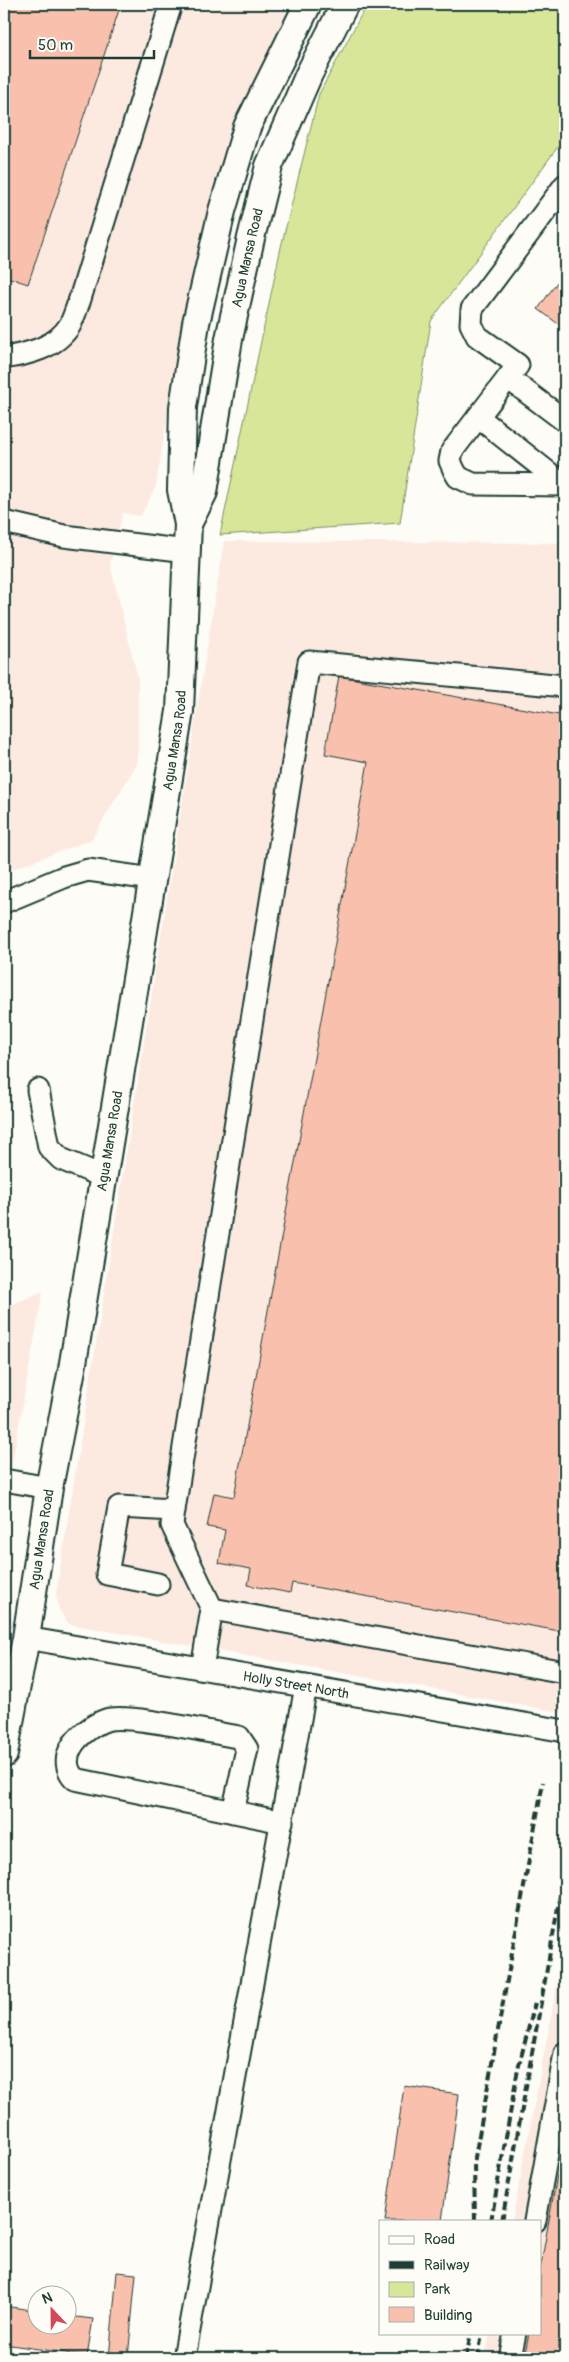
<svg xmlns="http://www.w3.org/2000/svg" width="569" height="2362" font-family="Pangolin,sans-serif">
	<rect width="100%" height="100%" fill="#fdfcf7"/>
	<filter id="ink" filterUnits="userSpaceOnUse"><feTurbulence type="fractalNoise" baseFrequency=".02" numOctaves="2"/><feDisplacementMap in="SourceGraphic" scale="10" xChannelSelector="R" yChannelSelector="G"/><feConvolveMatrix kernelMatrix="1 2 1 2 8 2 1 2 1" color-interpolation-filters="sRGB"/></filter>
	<g filter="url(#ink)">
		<path fill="#fceae1" d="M4 4H293L235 126 205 230 175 369 156 486 141 516 123 513 110 564 138 679V762L91 840 4 872Z
			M224 541 565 543V1713L69 1624 59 1610 56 1594Z
			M43 1291 4 1509V1308Z
			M565 1944V2358H485L490 2333H540V2221H512Z"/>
		<path fill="#d7e699" stroke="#7b9266" d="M367 4H565V137L431 321 400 523 220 535 281 247 319 94Z"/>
		<path fill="#f9c1ad" stroke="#1f3d34" d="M4 4H121L28 284 4 276Z
			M565 271V329L538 309Z
			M339 676 565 716V1632L292 1583 290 1593 248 1585 251 1569 219 1563 225 1530 207 1527 214 1493 234 1497 368 762 325 754Z
			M404 2086 459 2094 442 2221H385Z
			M565 2131V2358H524L529 2333H540V2270Z
			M117 2272 136 2274 128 2358H109Z
			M4 2306 38 2311V2324H68V2316L93 2319 87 2356 4 2344Z"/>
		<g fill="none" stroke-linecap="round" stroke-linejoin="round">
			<defs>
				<g id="minor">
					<path d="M565 185 472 309 471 324 477 336 518 365 452 451 450 461 454 470 458 477 473 484 565 485"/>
					<path d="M4 358C28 354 56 348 70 325 74 317 77 307 80 299L171 4"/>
					<path d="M508 378 565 421"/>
					<path d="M478 417 564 485"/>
					<path d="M4 522 64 536 187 551"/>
					<path d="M4 902 64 877 88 870 152 879"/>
					<path d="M38 1090 49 1147 61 1159 104 1177"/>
					<path d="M4 1480 49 1488"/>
					<path d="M158 1584 107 1574 119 1507 174 1510"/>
					<path d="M212 1609 565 1672"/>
					<path id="s1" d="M26 1638 565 1731"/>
					<path d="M202 1668 212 1609 172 1525 174 1510 309 662 565 686"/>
					<path d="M233 1812 247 1749 239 1737C211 1733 128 1713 106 1720 94 1724 77 1736 71 1748 65 1759 66 1770 75 1779L282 1822"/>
					<path d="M535 2221 565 2053"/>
					<path d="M184 2358 306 1686"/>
					<path d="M510 2358 515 2333"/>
				</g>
				<g id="major">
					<path id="s2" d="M188 524 204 492 229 339 251 238 269 166 309 74 345 4"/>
					<path id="s3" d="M4 1754 26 1638 49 1488 72 1369 180 711 188 524 181 490 183 407 196 323 222 211 247 127 308 4"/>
				</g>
			</defs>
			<use href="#minor" stroke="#1f3d34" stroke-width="25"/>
			<use href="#major" stroke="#1f3d34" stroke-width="30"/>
			<use href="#minor" stroke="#fdfcf7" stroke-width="21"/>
			<use href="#major" stroke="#fdfcf7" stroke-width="26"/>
			<path stroke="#1f3d34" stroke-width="4" stroke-dasharray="8 4" stroke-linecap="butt" d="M475 2221 474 2163 479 2135 543 1782
				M491 2221 518 2069 535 2003
				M502 2221 565 1868
				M466 2358 471 2333
				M478 2358 482 2333"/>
		</g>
	</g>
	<g text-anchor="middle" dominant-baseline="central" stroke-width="5" stroke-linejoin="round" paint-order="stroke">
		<g font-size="14" fill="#1f3d34" stroke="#fdfcf7">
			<text stroke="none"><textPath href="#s2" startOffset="274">Agua Mansa Road</textPath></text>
			<text stroke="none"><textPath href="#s3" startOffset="1028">Agua Mansa Road</textPath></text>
			<text stroke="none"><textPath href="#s3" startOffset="622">Agua Mansa Road</textPath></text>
			<text stroke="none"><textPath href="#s3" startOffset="218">Agua Mansa Road</textPath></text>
			<text stroke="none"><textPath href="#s1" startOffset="274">Holly Street North</textPath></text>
		</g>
	</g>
	<rect width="569" height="2362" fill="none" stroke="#fdfcf7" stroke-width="20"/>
	<rect x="10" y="10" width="549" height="2342" fill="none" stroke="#1f3d34" stroke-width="2" filter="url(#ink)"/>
	<rect x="379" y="2220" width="162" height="115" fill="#fdfcf7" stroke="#a4b0a9"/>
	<rect x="389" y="2236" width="25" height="8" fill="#fdfcf7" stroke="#a4b0a9"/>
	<text x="424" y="2244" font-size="15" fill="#1f3d34">Road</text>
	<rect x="389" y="2261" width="25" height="8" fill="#1f3d34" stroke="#a4b0a9"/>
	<text x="424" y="2270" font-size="15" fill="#1f3d34">Railway</text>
	<rect x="389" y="2282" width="25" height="15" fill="#d7e699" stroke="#a4b0a9"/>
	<text x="424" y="2294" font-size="15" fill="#1f3d34">Park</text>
	<rect x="389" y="2307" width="25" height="15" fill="#f9c1ad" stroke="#a4b0a9"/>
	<text x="424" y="2320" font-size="15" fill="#1f3d34">Building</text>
	<g transform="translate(52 2310) rotate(338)"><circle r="24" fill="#fdfcf7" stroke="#a4b0a9"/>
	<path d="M0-4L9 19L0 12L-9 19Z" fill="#d1495b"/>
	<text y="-8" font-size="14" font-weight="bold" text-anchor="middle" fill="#1f3d34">N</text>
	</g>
	<path d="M30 50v8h124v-8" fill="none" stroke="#1f3d34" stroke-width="2.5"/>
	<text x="38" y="50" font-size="15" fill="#1f3d34" stroke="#fdfcf7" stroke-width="4" paint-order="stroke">50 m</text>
</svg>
